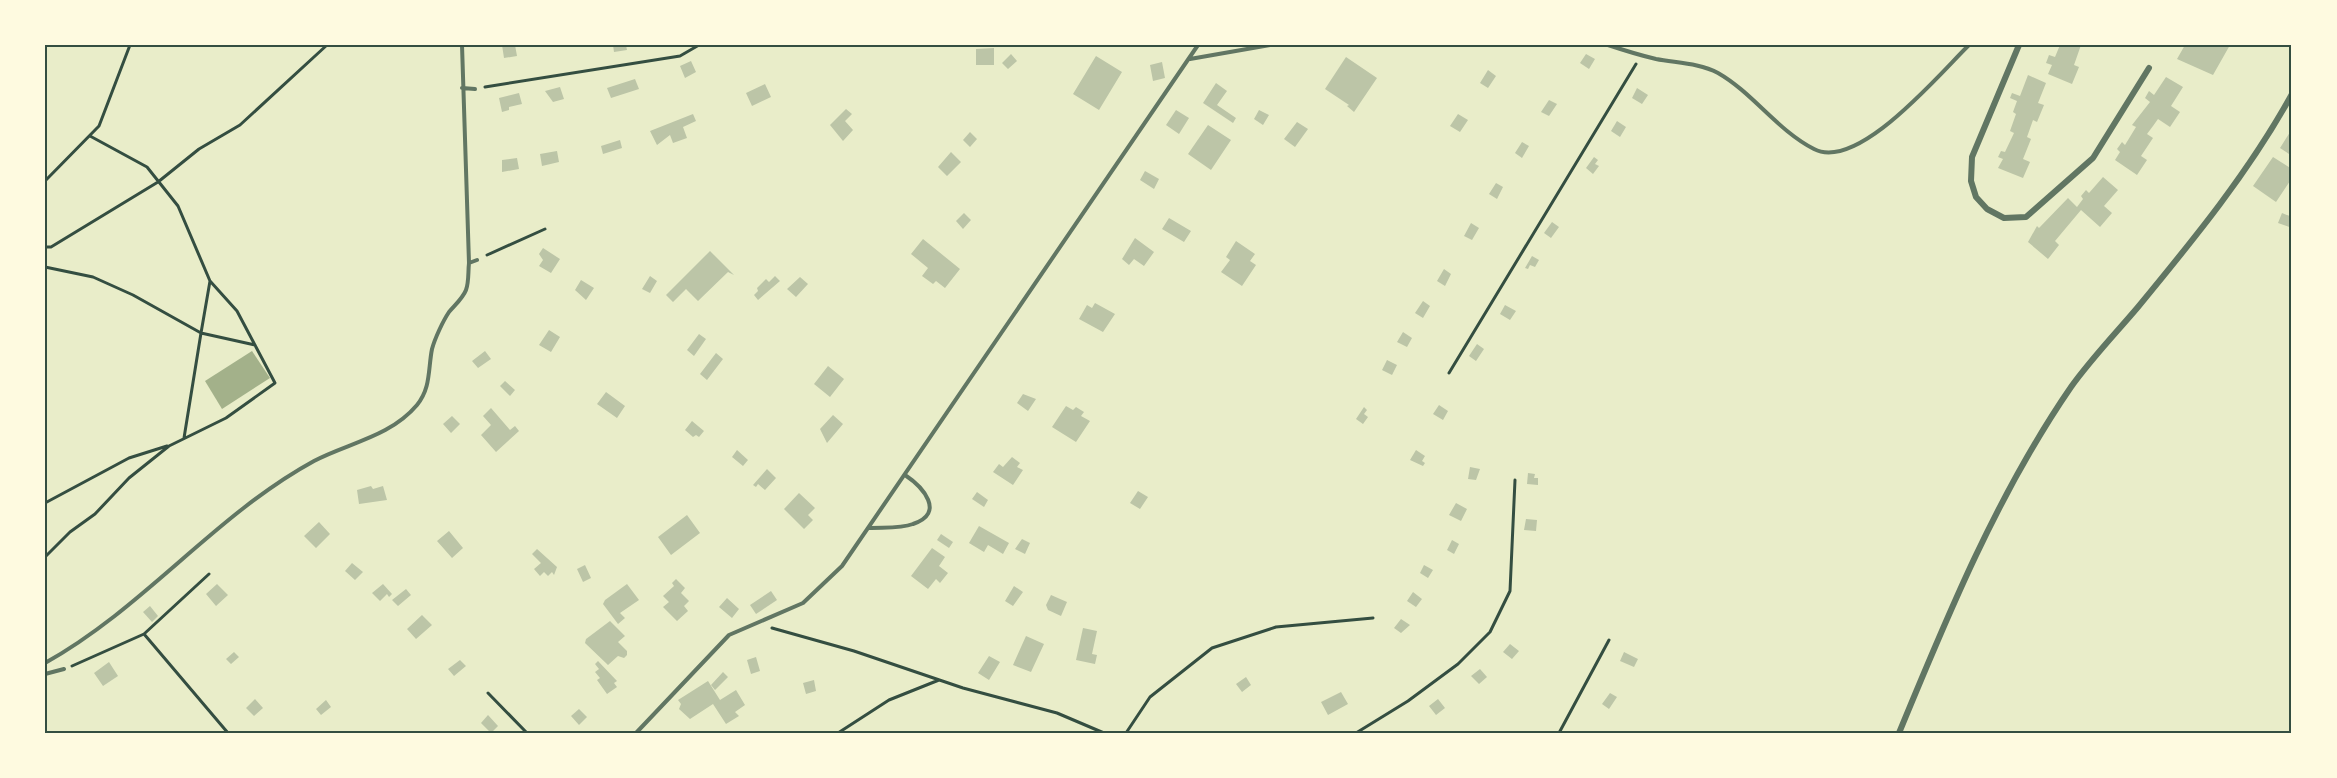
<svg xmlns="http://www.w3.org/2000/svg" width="2337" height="778" font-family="'Golos Text',sans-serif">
	<rect width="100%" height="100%" fill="#e9edc9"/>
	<path fill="#a3b18a" d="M252 351 270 378 222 409 205 381Z"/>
	<path fill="#bcc5a7" d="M502 45H515L517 56 504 58Z
		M613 45H626L627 50 614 52Z
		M2060 45H2081L2074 65 2079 67 2072 84 2048 74 2052 65 2046 63 2049 55 2055 57Z
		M2185 45 2192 46 2230 45 2213 75 2177 59Z
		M994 48V65H976V49Z
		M1011 54 1017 61 1008 69 1002 63Z
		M1586 54 1595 59 1589 69 1580 63Z
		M1096 56 1122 72 1099 110 1073 94Z
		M1346 57 1377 78 1354 112 1347 106 1349 105 1325 89Z
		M691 61 696 72 685 78 680 66Z
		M1162 62 1165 78 1153 81 1150 65Z
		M1488 70 1496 76 1488 88 1480 83Z
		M2028 75 2046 83 2038 103 2044 105 2037 122 2033 120 2027 137 2031 139 2023 159 2030 162 2023 178 1998 168 2003 159 1998 157 2001 151 2005 152 2014 133 2010 131 2016 114 2013 112 2017 101 2010 98 2012 93 2020 96Z
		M2166 77 2183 87 2171 106 2180 112 2170 127 2158 119 2153 126 2147 134 2153 138 2141 156 2147 160 2137 175 2115 160 2120 152 2117 149 2122 142 2125 145 2136 127 2132 125 2150 102 2145 98 2149 91 2154 95Z
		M635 79 639 89 611 98 607 88Z
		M1216 83 1227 91 1217 105 1236 118 1233 123 1203 103Z
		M765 84 771 97 752 106 746 93Z
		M560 87 564 99 553 102 545 91Z
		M1637 88 1648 95 1642 104 1632 98Z
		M519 93 522 104 509 107V110L502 112 499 98Z
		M1549 100 1557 104 1549 116 1541 112Z
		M846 109 852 114 845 121 853 130 843 141 830 125Z
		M1176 110 1189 118 1179 134 1166 125Z
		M1259 110 1269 115 1263 125 1254 119Z
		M693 114 696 121 683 127 687 138 673 143 670 135 657 145 650 131Z
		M1458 114 1468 120 1460 132 1450 126Z
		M1617 121 1626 127 1620 137 1611 131Z
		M1297 122 1308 129 1295 147 1284 139Z
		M1208 125 1231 140 1211 170 1188 154Z
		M2292 129V156L2280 148Z
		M970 132 977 139 970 147 963 140Z
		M620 140 622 148 603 154 601 146Z
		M1522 142 1529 146 1522 158 1515 153Z
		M557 151 559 162 542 166 540 154Z
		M951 152 961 162 947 176 938 167Z
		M1594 157 1598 160 1595 164 1599 166 1593 174 1586 168Z
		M2273 157 2292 169V178L2276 202 2253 186Z
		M517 158 519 169 502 172V160Z
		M1145 171 1159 179 1154 189 1140 180Z
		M2103 177 2118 190 2104 206 2112 213 2100 227 2081 210 2055 241 2059 245 2048 259 2028 242 2037 226 2039 228 2068 198 2077 207 2083 199 2081 196 2086 190 2089 193Z
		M1496 183 1503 187 1497 199 1489 194Z
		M964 213 971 220 963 229 956 221Z
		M2282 213 2292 217V228L2278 223Z
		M1169 218 1191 231 1184 242 1162 229Z
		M1552 222 1559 227 1551 238 1544 233Z
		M1471 223 1479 228 1472 240 1464 236Z
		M1135 238 1154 252 1144 266 1134 259 1129 265 1122 259Z
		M923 239 960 269 945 288 936 281 933 284 922 276 928 268 911 254Z
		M1236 241 1255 254 1250 261 1256 265 1242 286 1221 272 1230 260 1226 257Z
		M543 248 560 259 551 273 539 266 543 260 539 254Z
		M710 251 734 275 728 272 698 301 686 289 673 302 666 295Z
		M1532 256 1539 260 1535 267 1530 265 1528 269 1525 268Z
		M1444 269 1451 274 1445 286 1437 281Z
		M650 276 657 281 650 293 642 289Z
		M775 276 780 281 758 300 754 295 758 291 757 288 766 279 769 282Z
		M800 277 808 284 796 297 787 289Z
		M581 280 594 288 586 300 575 290Z
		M1423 301 1430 306 1423 318 1415 313Z
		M1095 303 1115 314 1103 332 1079 319 1087 305 1092 308Z
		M1505 305 1516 311 1510 320 1500 314Z
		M549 330 560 337 551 352 539 345Z
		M1403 332 1412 338 1407 347 1397 342Z
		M699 334 706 339 694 356 687 350Z
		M1477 344 1484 349 1476 361 1469 356Z
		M485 351 491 359 478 368 472 361Z
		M716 353 723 359 707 380 700 374Z
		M1387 360 1397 365 1392 375 1382 370Z
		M828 366 844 379 830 397 814 384Z
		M505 381 515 390 510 396 500 386Z
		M606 392 625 406 617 418 597 404Z
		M1023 394 1036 399 1028 411 1017 403Z
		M1439 405 1448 411 1443 420 1433 414Z
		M1066 406 1073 410 1076 407 1084 412 1081 416 1090 421 1076 442 1052 427Z
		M1364 407 1367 410 1364 414 1368 417 1363 424 1356 419Z
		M491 408 510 430 515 426 519 431 496 452 481 435 491 425 483 416Z
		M833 415 843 424 827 443 820 429Z
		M452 416 460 424 451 433 443 424Z
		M692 421 704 431 699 437 696 435 693 437 685 430Z
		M737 450 748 460 743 466 732 457Z
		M1416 450 1425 456 1422 461 1425 463 1423 466 1410 460Z
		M1012 457 1020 463 1017 467 1023 470 1013 485 993 472 999 464 1003 467Z
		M1470 467 1480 469 1476 480 1468 479Z
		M767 469 776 478 765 490 758 484 756 487 753 485Z
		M1528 473 1535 474 1534 478H1538V485L1527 484Z
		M371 486 373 489 383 486 387 500 359 504 357 490Z
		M1138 491 1148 497 1140 509 1130 503Z
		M977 492 988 500 984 507 972 499Z
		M799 493 815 508 808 515 813 520 804 529 784 509Z
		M1456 503 1467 509 1461 521 1449 515Z
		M687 515 700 533 671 555 658 537Z
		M1526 519 1537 520 1536 531 1524 530Z
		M319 522 330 534 316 548 304 536Z
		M979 526 1009 543 1003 554 988 545 984 552 969 543Z
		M449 531 463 548 452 558 437 541Z
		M941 534 953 542 949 548 937 540Z
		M1022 539 1030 543 1025 554 1015 549Z
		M1452 540 1459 544 1454 554 1447 550Z
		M932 548 945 557 939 566 948 573 940 583 936 579 928 589 911 576Z
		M537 549 557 567 554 575 552 572 548 576 544 572 540 576 534 569 541 563 532 554Z
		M352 563 363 572 355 580 345 571Z
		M585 565 591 578 583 582 577 569Z
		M1424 565 1433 570 1428 578 1420 573Z
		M676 579 685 588 681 593 689 601 684 606 688 611 677 621 663 607 669 602 663 596 674 586 672 583Z
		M217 584 228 595 216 606 206 594Z
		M383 584 392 594 389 597 387 594 380 601 372 593Z
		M627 584 639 600 620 613 625 618 618 624 603 604 605 600Z
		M1014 586 1023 592 1013 606 1005 601Z
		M406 589 411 595 398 606 392 600Z
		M771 591 777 600 756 614 750 605Z
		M1413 592 1422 599 1416 607 1407 601Z
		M1051 595 1067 602 1061 616 1048 610 1046 605Z
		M727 598 739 609 732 618 719 607Z
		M150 606 158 616 152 622 143 612Z
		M422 615 432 625 416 639 407 629Z
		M1401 619 1410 625 1401 633 1394 628Z
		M610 621 625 636 618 642 627 651V655L624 658 618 656 608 665 585 643 586 639Z
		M1083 628 1097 631 1092 654 1097 655 1095 664 1076 660Z
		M1026 636 1044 644 1031 672 1013 665Z
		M1510 644 1519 651 1512 659 1503 652Z
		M234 652 239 657 231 664 226 659Z
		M1624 652 1638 659 1634 667 1620 661Z
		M989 656 1000 662 989 680 978 673Z
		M756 657 760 671 751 674 747 660Z
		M460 660 466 666 454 676 448 669Z
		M598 661 617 681 614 683 617 687 607 694 597 680 600 678 595 672 599 669 595 664Z
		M109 662 118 676 103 686 94 673Z
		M1480 669 1487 677 1479 684 1471 676Z
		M723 672 728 677 715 690 711 685Z
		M1246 677 1251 685 1242 692 1236 684Z
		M814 680 816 691 806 694 803 683Z
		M708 681 720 700 736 690 745 705 735 712 739 716 726 724 713 704 690 719 679 709 681 704 678 700Z
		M1341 692 1348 704 1328 715 1321 702Z
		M1610 693 1617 697 1609 709 1602 704Z
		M255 699 263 708 254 716 246 708Z
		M1438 699 1445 708 1436 715 1429 706Z
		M326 700 331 707 321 715 316 709Z
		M579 709 587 717 579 725 571 716Z
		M488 715 498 726 491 733 481 723Z"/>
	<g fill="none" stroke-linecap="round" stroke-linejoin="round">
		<path stroke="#344e41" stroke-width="3" d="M485 87 680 56 699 45
			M45 181 99 126 130 45
			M45 247H51L158 182 199 149 240 125 327 45
			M487 255 545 229
			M45 267 93 277 133 295 201 333 184 438
			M210 281 201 333 255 345
			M1449 373 1636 64
			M45 503 129 458 167 446
			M45 557 70 532 95 514 129 478 169 446 226 418 275 383 237 311 210 281 178 206 147 167 90 136
			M772 628 854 651 963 688 1057 713 1104 733
			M144 634 209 574
			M72 666 144 634 228 733
			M488 693 527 733
			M838 733 889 700 939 680
			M1126 733 1150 697 1212 648 1276 627 1373 618
			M1356 733 1408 701 1458 664 1490 632 1510 591 1515 480
			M1559 733 1609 640"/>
		<path stroke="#617663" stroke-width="4" d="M1608 45C1623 50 1639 55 1656 59 1676 63 1699 63 1718 73 1753 93 1777 130 1814 149 1858 172 1940 73 1969 45
			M1190 59 1270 45
			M462 88 475 89
			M469 263 477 260
			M869 528C883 527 900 529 913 524 946 513 923 487 905 475
			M45 663C144 608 215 515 314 461 348 443 390 437 417 405 431 388 428 369 432 349 435 338 443 321 449 312 455 305 463 298 466 290 469 282 468 272 469 263L462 45
			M45 674 64 669
			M636 733 729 635 803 603 842 566 1198 45"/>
		<path stroke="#617663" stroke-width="6" d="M2019 45 1972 157 1971 181 1976 197 1987 209 2004 218 2026 217 2093 158 2149 68
			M1899 733C1948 614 1998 493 2071 387 2091 359 2116 333 2138 307 2194 239 2249 172 2292 94"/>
	</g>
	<rect width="2337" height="778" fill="none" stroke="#fefae0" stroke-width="93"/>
	<rect x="46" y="46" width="2244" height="686" fill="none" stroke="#344e41" stroke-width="2"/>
</svg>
